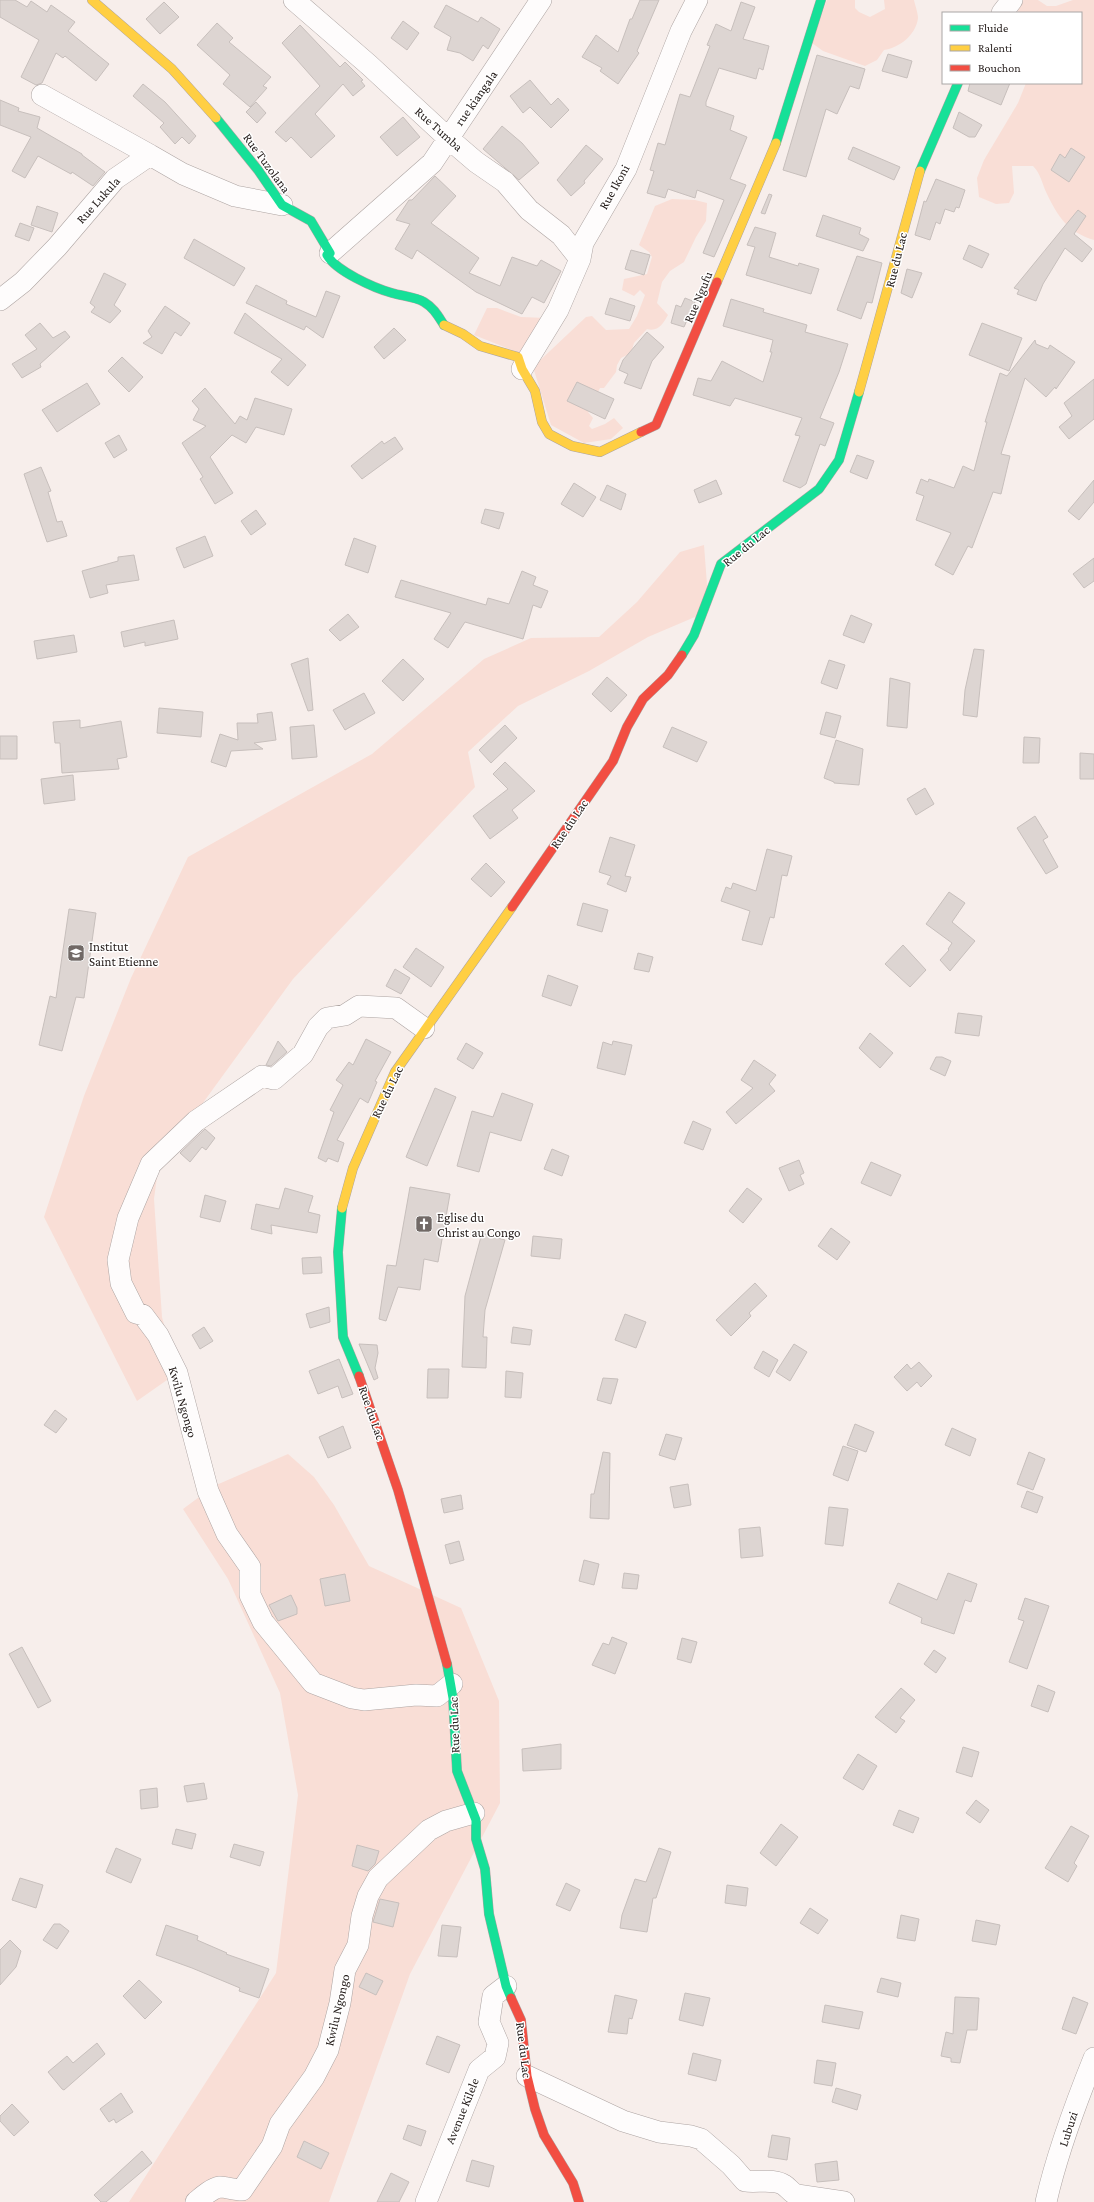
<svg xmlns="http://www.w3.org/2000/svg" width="1094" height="2202" font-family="'Crimson Pro',serif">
	<rect width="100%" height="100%" fill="#f7eeeb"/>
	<path fill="#f9ded6" d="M827 0H855V8L859 12 870 17 885 9 884 0H914C915 5 918 13 918 18 916 35 899 48 884 50L877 60 865 66 823 51 812 43Z
		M1022 0H1038L1047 6H1056L1073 0H1094V240C1068 232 1058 217 1047 194 1042 184 1041 174 1033 166H1012L1014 193 1009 203 996 204 979 197 977 178 984 160 1018 103 1026 83H1081V13H1017Z
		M672 199 695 200 707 203 706 221 696 237 684 262 670 271 662 282 657 303 668 315C663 324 658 332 647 329L634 343 631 353 621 358 617 365 616 372 604 388H600L588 412 593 418 589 426 592 429 605 424 614 418 623 428 611 439 584 443 551 425 533 367 586 317 592 316 606 330 629 329 637 316 645 295 640 290 634 296 622 290 624 279 647 274 652 257 649 252 639 245 655 206Z
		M487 308H497L521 317 546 318 522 354 474 335Z
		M704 545 709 611 648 637 589 671 518 706 468 752 475 787 293 979 189 1122 161 1147 154 1199 162 1317 177 1373 137 1401 44 1217 84 1096 131 978 188 857 372 754 484 659 531 638 599 637 637 602 680 552Z
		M288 1454 314 1477 334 1505 369 1566 461 1608 499 1701 500 1803 410 1974 329 2202H129L276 1973 298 1795 280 1693 228 1579 183 1509 214 1486Z"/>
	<path fill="#ddd5d2" stroke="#c7bfbc" d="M0 0H15L27 7 31 1 47 12 51 5 75 22 68 31 109 64 96 81 65 56 63 58 56 53 42 83 36 85 21 77 39 40 0 17Z
		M640 0H659L637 51 639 53 618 84 600 71 602 68 582 57 596 35 618 52 630 19H632Z
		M164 2 179 17 160 34 146 19Z
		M741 2 755 7 743 39 769 46 763 70 759 68 756 79 719 68 706 102V106L734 116 730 130 747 137 730 179 746 185 714 257 703 253 724 200 697 190 695 198 668 189 665 198 647 193 654 171 650 170 658 143 665 145 680 94 690 97 710 46 707 45 716 24 731 31Z
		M446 5 478 22 481 17 500 29 488 49 483 45 473 61 460 53 447 50 451 37 434 27Z
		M403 21 419 33 407 50 391 38Z
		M217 23 233 38 229 42 271 77 263 86 267 88 250 107 223 84 230 75 197 45Z
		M300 25 340 67 345 62 363 80 361 81 365 86 353 96 343 84 315 114 335 136 311 158 291 137 286 142 275 132 320 86 282 43Z
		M888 54 912 61 907 78 882 71Z
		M817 55 865 69 859 89 850 86 837 114 826 109 806 177 783 170Z
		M530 80 551 105 558 98 569 110 551 128 530 107 523 113 510 96Z
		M970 83H1010L1001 105 968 91Z
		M143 84 165 102 196 136 189 144 182 137 175 144 160 127 164 123 133 96Z
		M0 100 19 108 18 111 40 117 37 128 82 154V155L105 172 93 186 72 172 71 174 38 156 25 178 12 171 31 137 0 125Z
		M256 102 266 113 257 123 246 112Z
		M959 112 982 125 975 137H969L953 128Z
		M403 117 420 137 397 156 380 137Z
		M502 126 522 143 539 163 519 180 483 149Z
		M586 145 603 159 584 181 585 183 571 196 557 180Z
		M853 147 900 167 894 180 848 159Z
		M1071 148 1085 157 1069 182 1051 170 1060 154 1065 158Z
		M435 176 456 196 431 223 479 258 469 273 500 286 512 257 537 266 541 260 561 271 544 303 532 297 522 314 476 292 417 250 412 259 395 249 410 224 396 220 409 200H412Z
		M936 179 965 190 959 208 956 207 954 212 945 209 940 224 936 222 930 240 915 235 924 201 926 202Z
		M769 194 772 195 765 214 761 213Z
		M37 206 58 213 52 232 31 225Z
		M1078 210 1086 216 1074 234 1092 249 1082 262 1065 248 1043 284 1036 301 1017 294 1019 290 1014 288Z
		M823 215 861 228 859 234 869 239 863 251 816 236Z
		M20 223 34 228 29 241 15 236Z
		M755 227 776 233 769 257 798 266 799 263 819 269 811 294 746 275 755 247 747 245Z
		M194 239 245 268 234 286 184 258Z
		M969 245 989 254 982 268 963 259Z
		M631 250 650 255 644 275 625 269Z
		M857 256 882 263 872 303 867 302 861 319 837 310Z
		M907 269 922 273 912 298 901 293Z
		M104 273 126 284 114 305 121 311 110 323 91 312 95 307 90 303Z
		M256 285 287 301 286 304 316 317 326 291 340 296 323 338 306 326 304 330 246 303Z
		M610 298 635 306 630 321 605 314Z
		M685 298 695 302 684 327 671 323 676 305 681 307Z
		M731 299 764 309 763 312 807 325 805 332 848 344 839 372 820 418 834 423 825 446 820 444 806 484 800 488 783 481 800 436 795 435 802 418 735 398 730 406 693 395 698 378 711 381 722 361 763 382 772 352H770L773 340 723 326Z
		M165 306 190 323 181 336 175 332 162 354 143 343 152 337 148 331Z
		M245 313 306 365 288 386 271 372 282 359 234 333Z
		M40 323 53 338 65 331 70 337 40 364 41 367 22 378 12 364 37 349 25 335Z
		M982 323 1022 338 1009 371 969 355Z
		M394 328 406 340 384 359 374 347Z
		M647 332 664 347 652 361 641 389 624 383 628 374 619 370 623 360Z
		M1035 340 1036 344 1048 349 1050 345 1075 362 1056 389 1055 387 1046 397 1025 378 1001 454 1010 456 1001 494 993 492 972 548 968 546 953 575 935 565 951 533 916 520 924 496 916 493 921 479 928 482 929 479 954 488 963 466 974 471 987 422H985L1000 373 1007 376Z
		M122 357 143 377 129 392 108 371Z
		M1094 379V419L1069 439 1059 427 1072 416 1064 403Z
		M577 382 614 399 605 419 567 401Z
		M87 383 100 404 57 432 42 410Z
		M205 388 235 424 240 416 247 420 255 398 292 409 284 435 256 427 246 443 232 435 210 457 233 493 215 504 200 479 203 477 182 443 206 426 193 420 199 409 192 401Z
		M119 435 127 450 114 458 105 443Z
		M395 437 403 449 362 479 351 466 382 441 384 444Z
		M857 455 874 461 867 479 850 472Z
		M41 467 51 491 48 492 57 522 62 521 67 536 47 542 24 474Z
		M716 480 722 494 699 503 694 490Z
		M1094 480V502L1079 520 1068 511Z
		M574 483 596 497 583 517 561 504Z
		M607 485 626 494 621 510 600 500Z
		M485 509 504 513 499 529 481 523Z
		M256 510 266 524 251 535 241 521Z
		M205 536 213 556 184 568 176 548Z
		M354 538 376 546 368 573 345 565Z
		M134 555 139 580 106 585 108 593 90 598 82 571 118 561V557Z
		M1094 558V581L1084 588 1073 574Z
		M522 571 536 577 533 585 548 591 541 608 533 605 523 639 465 622 448 648 434 639 451 613 395 597 401 580 486 605 488 598 509 604Z
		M348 614 359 627 340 641 329 630Z
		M851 615 872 624 864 643 843 635Z
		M174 620 178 639 145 646V642L124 647 121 632Z
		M74 635 77 652 37 659 34 641Z
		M974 649 984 650 977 717 963 715 965 690Z
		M308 658 313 710 308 711 291 664Z
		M403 659 424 679 403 701 382 681Z
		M829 660 845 665 837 689 821 683Z
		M607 677 627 695 611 712 592 694Z
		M890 678 910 683 907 728 887 726Z
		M364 693 375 713 345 730 333 710Z
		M159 708 203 712 201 737 157 733Z
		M272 712 276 740 254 743 263 749 231 751 226 767 211 762 220 734 238 740 237 723H258L257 714Z
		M826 712 841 716 835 738 820 734Z
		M80 720V728L121 721 127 757 117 759 119 769 62 773 60 743H55L53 722Z
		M314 725 317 757 292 759 290 727Z
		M505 725 517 738 491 763 479 750Z
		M672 727 707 742 697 762 663 747Z
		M0 736H17V759H0Z
		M1024 737 1040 738 1039 763H1023Z
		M836 740 863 749 859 785 834 783V782L824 778Z
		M1080 753 1094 754V779H1080Z
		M505 762 535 791 512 810 518 818 490 839 473 816 508 789 493 774Z
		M73 775 75 800 44 804 41 779Z
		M925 788 934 804 916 815 907 799Z
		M1035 816 1048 837 1043 840 1058 867 1046 874 1017 828Z
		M610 837 635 845 625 876 631 877 626 892 607 884 611 876 599 872Z
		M767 849 792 856 787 876 782 875 774 918 770 917 762 945 742 940 750 911 721 901 726 887 731 889 733 883 756 891Z
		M486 863 505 882 491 897 471 879Z
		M949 892 965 903 952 922 975 941 950 971 940 960 949 950 948 949 952 943 926 924Z
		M583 903 608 910 602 932 577 925Z
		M69 909 96 913 84 998 76 997 62 1051 39 1045 50 996 56 998Z
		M903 945 926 970 910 987 885 964Z
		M416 948 444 967 431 987 403 967Z
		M638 953 653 957 649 972 634 969Z
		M395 969 410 978 401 994 386 986Z
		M548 975 578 986 571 1006 542 996Z
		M958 1013 982 1016 979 1036 955 1033Z
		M870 1033 893 1053 880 1068 859 1048Z
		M366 1039 391 1052 375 1081 377 1082 368 1103 360 1098 337 1140 344 1143 338 1162 328 1158 326 1162 318 1158 334 1112 330 1110 343 1085 336 1080 349 1062 353 1065Z
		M278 1041 287 1052 271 1066 266 1065Z
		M613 1041 632 1045 625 1075 597 1068 603 1042 612 1045Z
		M466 1043 483 1053 473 1069 457 1059Z
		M936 1057H942L951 1061 945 1076 930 1069Z
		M754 1060 776 1075 769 1084 775 1091 736 1124 726 1112 753 1088 741 1080Z
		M435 1088 456 1097 427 1166 406 1157Z
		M502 1093 533 1104 521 1141 490 1132 479 1172 457 1166 472 1111 493 1117Z
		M693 1121 711 1129 703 1150 684 1143Z
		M205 1129 215 1138 206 1150 202 1147 190 1162 180 1153Z
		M552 1149 569 1156 562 1176 544 1169Z
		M799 1160 804 1173 800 1175 804 1184 789 1191 779 1168Z
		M871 1162 901 1175 891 1196 861 1183Z
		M410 1187 450 1194 438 1262 424 1259 420 1290 398 1287 386 1321 379 1319 387 1265 396 1266Z
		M285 1188 313 1196 308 1212 320 1215 317 1233 271 1225 272 1234 251 1229 256 1204 279 1209Z
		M747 1188 762 1199 743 1223 729 1211Z
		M205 1195 226 1201 220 1222 200 1217Z
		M831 1228 850 1242 837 1260 818 1246Z
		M482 1233 505 1240 485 1310 483 1337H487L486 1368 462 1367 465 1296Z
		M533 1236 562 1239 560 1259 531 1256Z
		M321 1257 322 1273 303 1274 302 1258Z
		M755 1283 767 1296 749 1313 751 1316 731 1336 716 1320Z
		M329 1307 330 1322 310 1328 306 1314Z
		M625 1314 646 1322 636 1348 615 1340Z
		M204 1327 213 1341 200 1349 192 1335Z
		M513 1327 532 1330 530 1345 511 1343Z
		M359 1344 377 1345 378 1353 375 1368 378 1378 374 1380Z
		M794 1344 807 1352 790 1381 776 1372Z
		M763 1351 778 1360 769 1377 754 1368Z
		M339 1359 353 1394 342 1398 338 1386 318 1394 309 1371Z
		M919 1362 932 1376 921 1387 917 1382 907 1391 894 1377 907 1364 911 1369Z
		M428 1369H449L448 1398H427Z
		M506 1371 523 1373 521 1398 505 1397Z
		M603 1378 618 1379 611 1404 597 1400Z
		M55 1410 67 1419 56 1433 44 1425Z
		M855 1424 874 1432 866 1452 847 1445Z
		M343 1426 351 1448 328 1458 319 1437Z
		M952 1428 976 1439 970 1456 945 1445Z
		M666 1434 682 1438 675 1460 659 1455Z
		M843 1446 858 1451 848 1481 833 1475Z
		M603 1452 610 1453 609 1519 590 1518 591 1494H594Z
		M1029 1452 1045 1459 1033 1490 1017 1484Z
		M688 1484 691 1505 674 1508 670 1487Z
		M1027 1491 1043 1497 1037 1513 1021 1507Z
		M461 1495 463 1509 444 1513 441 1499Z
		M829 1507 848 1509 843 1546 825 1544Z
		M760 1527 763 1556 741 1558 739 1529Z
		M459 1541 464 1560 450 1564 445 1545Z
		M584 1560 599 1564 594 1585 579 1581Z
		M624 1573 639 1575 637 1589 622 1588Z
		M948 1573 977 1584 971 1602 965 1600 954 1634 921 1623 922 1618 889 1603 898 1583 937 1600Z
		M345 1574 350 1601 325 1606 320 1579Z
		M291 1595 297 1608V1614L278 1621 269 1605Z
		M1025 1598 1049 1606 1027 1669 1009 1662 1024 1621 1018 1619Z
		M612 1637 627 1643 615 1674 592 1665 603 1643 609 1645Z
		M682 1638 697 1642 691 1663 677 1659Z
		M22 1647 51 1701 38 1708 9 1654Z
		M934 1650 946 1658 936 1673 924 1664Z
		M1038 1685 1055 1692 1048 1712 1031 1706Z
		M901 1688 915 1700 900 1718 905 1721 896 1733 875 1717Z
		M561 1744V1769L523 1771 522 1749Z
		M963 1747 979 1752 972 1777 956 1772Z
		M858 1754 877 1766 863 1790 843 1778Z
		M204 1783 207 1799 187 1802 184 1786Z
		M157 1788 158 1807 141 1809 140 1790Z
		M976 1800 989 1810 980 1823 966 1813Z
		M899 1810 919 1818 913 1833 893 1825Z
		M781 1824 798 1837 776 1866 760 1853Z
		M1071 1826 1089 1836 1074 1863 1077 1866 1068 1882 1045 1868Z
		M176 1829 196 1834 192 1849 172 1844Z
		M234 1844 264 1852 260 1866 230 1857Z
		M357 1845 379 1851 375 1864 368 1871 352 1866Z
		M116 1848 141 1859 131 1883 106 1872Z
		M659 1848 671 1852 656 1898H653L647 1932 620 1928 622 1915 635 1879 646 1882Z
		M20 1878 43 1885 36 1908 12 1900Z
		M566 1883 580 1890 570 1911 556 1905Z
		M727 1885 748 1888 746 1906 725 1903Z
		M380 1899 399 1903 393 1927 373 1922Z
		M810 1908 828 1920 818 1934 800 1923Z
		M901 1915 919 1919 915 1941 897 1938Z
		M976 1920 1000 1925 996 1945 972 1941Z
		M54 1924H60L69 1931 57 1949 43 1940Z
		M166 1925 198 1936 197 1940 227 1953 226 1954 269 1969 259 1998 239 1991 240 1988 192 1968 156 1955Z
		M442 1925 461 1927 457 1957 438 1956Z
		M10 1940 21 1951 16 1967 0 1985V1950Z
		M366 1973 383 1981 376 1995 359 1987Z
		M881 1978 901 1983 898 1997 877 1992Z
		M139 1980 162 2002 145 2019 123 1996Z
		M685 1993 710 1998 703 2026 679 2020Z
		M615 1995 637 2000 632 2019 629 2018 627 2034 608 2032Z
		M955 1997 979 1998 977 2030H967L960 2063 951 2062V2058L941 2056 946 2032 953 2034Z
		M1073 1997 1088 2003 1076 2034 1062 2029Z
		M825 2005 863 2012 859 2029 822 2022Z
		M437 2036 460 2045 449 2073 426 2064Z
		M97 2043 105 2054 64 2090 62 2089 48 2072 67 2056 73 2063Z
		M693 2053 721 2060 716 2081 688 2074Z
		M817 2060 836 2063 832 2086 814 2083Z
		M836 2088 861 2095 857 2110 832 2102Z
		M121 2093 133 2112 116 2123 114 2119 109 2122 100 2109Z
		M12 2104 29 2122 14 2136 0 2121V2116Z
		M408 2125 426 2131 421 2146 403 2139Z
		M772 2135 790 2138 787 2160 768 2157Z
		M304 2141 329 2153 321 2169 297 2157Z
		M142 2151 152 2163 106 2202H101L94 2195Z
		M472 2160 494 2166 489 2187 466 2181Z
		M837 2161 839 2180 817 2182 815 2164Z
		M391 2173 409 2182 399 2202H377Z"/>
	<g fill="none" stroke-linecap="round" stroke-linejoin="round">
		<defs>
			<path id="street" d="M294 0 369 65 448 138 476 162 505 182 529 210 561 235 580 259
				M1002 13 1012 0
				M42 95 150 155
				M330 253 432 163 541 0
				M0 300 23 282 57 247 115 179 150 155 183 174 235 196 282 205
				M522 369 558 310 580 259 583 243 626 169 681 31 697 0
				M424 1028 396 1008 359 1006 345 1015 327 1018 318 1027 303 1054 274 1079 262 1076 196 1121 151 1164 128 1218 118 1260 121 1283 136 1313 143 1315 158 1335 177 1373 208 1491 227 1534 250 1567V1595L263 1622 313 1683 352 1698 364 1700 416 1695 437 1696 452 1684
				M527 2076 623 2121 659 2132 691 2136 701 2139 731 2165 745 2181C756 2183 774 2178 784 2185 789 2188 791 2193 797 2195L844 2202
				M196 2202C202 2197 212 2188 220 2187 227 2187 234 2190 242 2190L272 2146 280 2124 314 2077 328 2050 340 2003 345 1970 358 1945 362 1916 368 1896 378 1878 429 1830 446 1821 474 1813
				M426 2202 479 2070 495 2057 498 2043 489 2022 493 1996 506 1986
				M1046 2202C1057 2153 1075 2105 1094 2058"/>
			<path id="fast" d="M216 118 258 170 282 205 311 221 330 253 327 255C336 271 374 288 392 293 402 296 416 297 424 302 434 308 438 316 444 325
				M776 143 821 0
				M920 171 958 83
				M682 655 694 635 721 564 819 489 839 460 859 392
				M342 1208 338 1252 343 1337 359 1376
				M447 1664 453 1698 457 1771 476 1820V1839L485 1869 489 1914 506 1986 511 1998"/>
			<path id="slow" d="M92 0 172 69 216 118
				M717 282 776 143
				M444 325 463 334 480 346 518 357 522 369 535 391 542 422 549 434 572 446 600 452 641 432
				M859 392 920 171
				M342 1208 353 1168 395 1072 512 907"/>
			<path id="jam" d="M641 432 656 425 717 282
				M512 907 613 761 627 727 643 699 668 675 682 655
				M359 1376 398 1490 447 1664
				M511 1998 521 2020 527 2076 535 2109 544 2135 573 2183 579 2202"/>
		</defs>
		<use href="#street" stroke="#ada4a2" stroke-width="22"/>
		<use href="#fast" stroke="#ada4a2" stroke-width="10"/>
		<use href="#slow" stroke="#ada4a2" stroke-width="10"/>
		<use href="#jam" stroke="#ada4a2" stroke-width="10"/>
		<use href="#street" stroke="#fefcfc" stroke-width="21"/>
		<use href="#fast" stroke="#16e098" stroke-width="9"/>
		<use href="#slow" stroke="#ffcf43" stroke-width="9"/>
		<use href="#jam" stroke="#f24e42" stroke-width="9"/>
	</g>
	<defs>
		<symbol id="school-square" viewBox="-11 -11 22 22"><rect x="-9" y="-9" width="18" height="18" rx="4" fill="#716966" stroke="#fff"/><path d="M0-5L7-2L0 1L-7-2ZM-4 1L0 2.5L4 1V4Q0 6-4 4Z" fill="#fff"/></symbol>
		<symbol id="church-square" viewBox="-11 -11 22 22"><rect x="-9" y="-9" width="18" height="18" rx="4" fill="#716966" stroke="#fff"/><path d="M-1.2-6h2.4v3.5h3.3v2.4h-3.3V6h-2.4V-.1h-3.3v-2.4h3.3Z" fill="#fff"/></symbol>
	</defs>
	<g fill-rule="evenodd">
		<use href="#school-square" x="66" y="943" width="20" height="20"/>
		<use href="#church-square" x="414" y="1214" width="20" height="20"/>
	</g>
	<g text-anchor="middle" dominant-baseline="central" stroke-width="3" stroke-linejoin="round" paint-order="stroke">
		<g font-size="13" fill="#29211f" stroke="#fff">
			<text transform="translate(476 98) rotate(-55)">rue kiangala</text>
			<text transform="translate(439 129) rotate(42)">Rue Tumba</text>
			<text transform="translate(267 163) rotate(54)">Rue Tuzolana</text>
			<text transform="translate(614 187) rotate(-61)">Rue Ikoni</text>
			<text transform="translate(98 200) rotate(-48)">Rue Lukula</text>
			<text transform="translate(896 260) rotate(-76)">Rue du Lac</text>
			<text transform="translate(698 297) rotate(-67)">Rue Ngufu</text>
			<text transform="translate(746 546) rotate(-39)">Rue du Lac</text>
			<text transform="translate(569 824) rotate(-56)">Rue du Lac</text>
			<text transform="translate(387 1092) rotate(-64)">Rue du Lac</text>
			<text transform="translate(183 1402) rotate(74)">Kwilu Ngongo</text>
			<text transform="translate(372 1413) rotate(71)">Rue du Lac</text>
			<text transform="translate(454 1725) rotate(-92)">Rue du Lac</text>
			<text transform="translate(337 2010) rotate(-77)">Kwilu Ngongo</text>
			<text transform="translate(524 2050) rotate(83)">Rue du Lac</text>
			<text transform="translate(462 2111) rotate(-68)">Avenue Kilele</text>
			<text transform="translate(1068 2129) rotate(-72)">Lubuzi</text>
		</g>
		<g font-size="13" fill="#29211f" stroke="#fff" text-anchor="start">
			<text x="89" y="946">Institut<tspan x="89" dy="15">Saint Etienne</tspan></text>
			<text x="437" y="1217">Eglise du<tspan x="437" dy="15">Christ au Congo</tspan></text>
		</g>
	</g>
	<rect x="942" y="12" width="140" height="72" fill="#ffffff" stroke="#a9a6a5"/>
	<rect x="950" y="25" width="20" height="6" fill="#16e098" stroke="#a9a6a5"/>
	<text x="978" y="32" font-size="12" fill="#29211f">Fluide</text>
	<rect x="950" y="45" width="20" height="6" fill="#ffcf43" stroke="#a9a6a5"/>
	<text x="978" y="52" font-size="12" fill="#29211f">Ralenti</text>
	<rect x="950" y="65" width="20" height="6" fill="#f24e42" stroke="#a9a6a5"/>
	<text x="978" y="72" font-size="12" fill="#29211f">Bouchon</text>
</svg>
